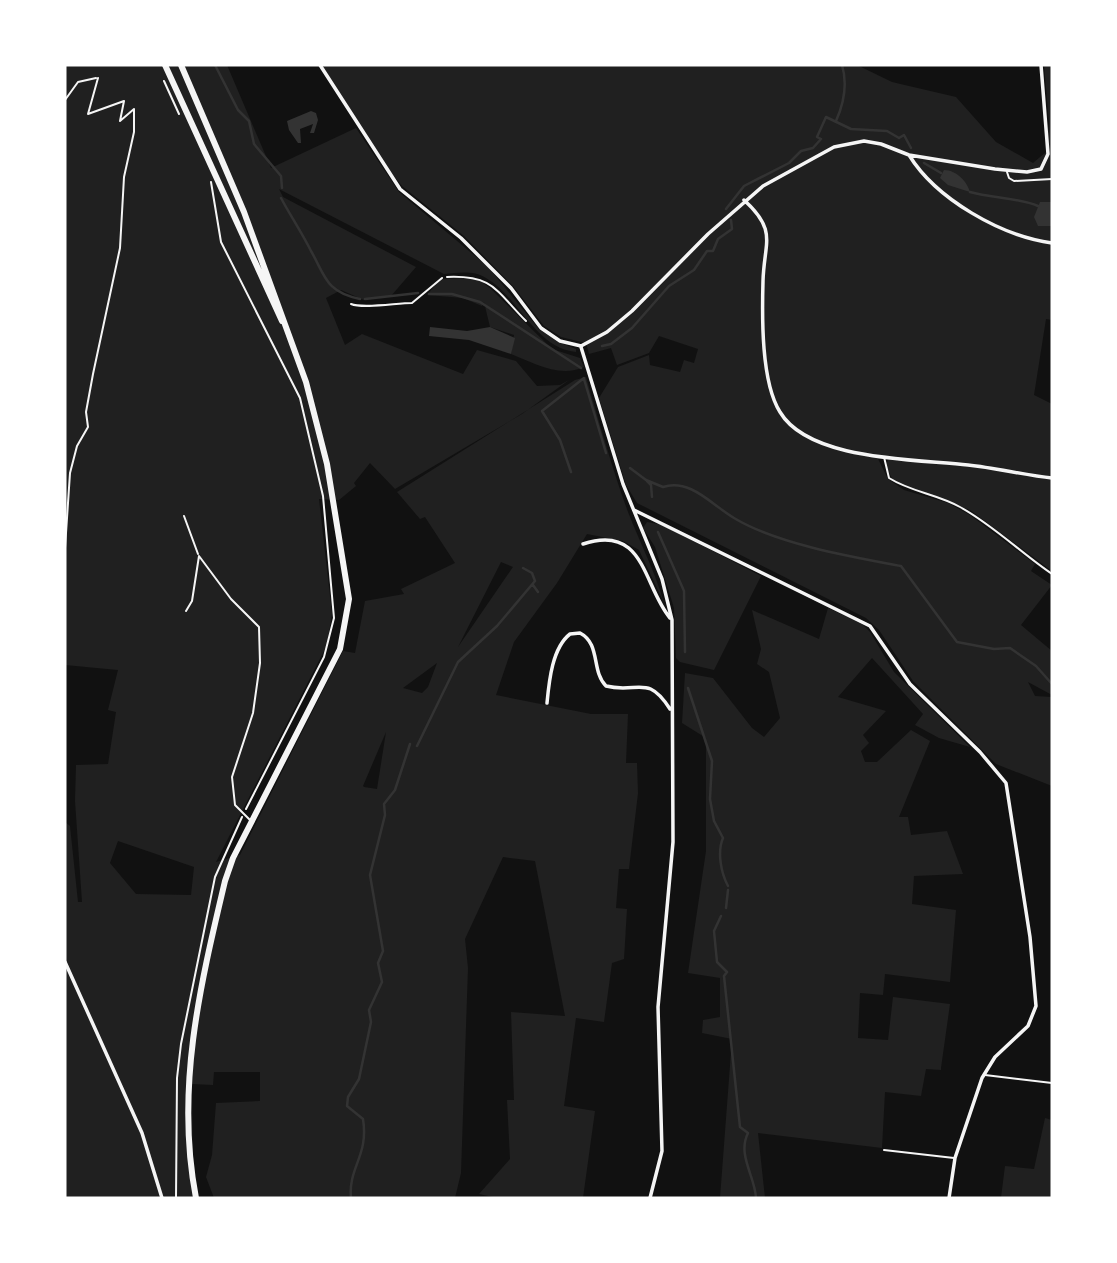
<svg xmlns="http://www.w3.org/2000/svg" width="1117" height="1263" font-family="'Exo 2',sans-serif">
	<rect width="100%" height="100%" fill="#111"/>
	<path fill="#202020" fill-rule="evenodd" d="M65 65H227L271 168 356 128 399 192 488 267 539 329 558 342 576 349V352C535 348 519 297 486 278 473 270 458 273 444 274L279 189 283 197 416 267 391 296 364 300 341 290 326 298 345 345 362 334 463 374 477 350 516 361 537 386 560 385 569 380 522 414 395 489 370 463 354 483 356 486 339 500 319 499 332 614 327 645 216 862 240 855 343 651 355 653 365 601 404 594 401 589 455 563 425 517 420 519 397 492 575 380 586 377C599 422 612 468 628 512 640 543 655 571 664 603L639 550 623 541 587 534 557 583 514 642 496 695 591 714H628L626 763H637L638 793 629 869H619L616 908 627 909 624 959 612 963 604 1022 576 1018 564 1106 595 1111 583 1198H497L479 1194 510 1159 507 1100H514L511 1012 565 1016 535 861 503 857 465 939 468 968 461 1173 455 1198H214L206 1177 212 1155 216 1103 260 1101V1072H214L213 1085 192 1084 193 1198H65V822L70 826 78 902H82L75 801 76 765 108 764 116 712 108 710 118 670 65 665ZM501 562 513 567 458 647ZM437 663 428 687 422 693 403 688ZM386 732 377 789 364 787 363 786ZM118 841 194 867 191 895 136 894 110 863Z
		M322 65H857L892 82 956 97 996 142 1033 163 1046 152 1049 123 1044 65H1052V320L1046 319 1034 395 1052 404V571L970 510 905 486 893 480 886 467 888 459H878L888 479 904 490 948 503 970 515 1035 564 1031 571 1052 585 1021 625 1052 651V695L1028 682 1035 696 1052 697V786L996 764 913 681 879 630 866 618 637 503 626 485 599 398 618 367 649 355 650 365 680 372 684 360 694 363 698 349 659 336 649 353 617 365 611 348 589 354 586 343 561 337 544 326 513 286 464 236 402 186 387 168Z
		M464 278 479 280 490 288 552 349 580 358 584 367C559 378 534 363 511 354L514 335 490 327 484 302 482 306 463 298 427 295 440 279Z
		M647 522 663 525 761 576 714 670 680 662 676 658 674 608 655 547 643 528Z
		M828 608 862 624 870 632 894 672 970 747 939 738 915 725 923 714 872 658 838 697 886 711 863 735 869 743 861 751 865 762H877L911 730 930 741 899 817H908L911 835 947 831 963 874 914 876 912 904 956 910 950 982 885 974 883 995 860 993 858 1038 888 1040 893 997 950 1004 941 1068V1070L926 1069 921 1096 885 1092 882 1148 758 1133 765 1198H720L732 1039 702 1033 703 1020 720 1017V978L688 973 706 851V738L682 723 685 673 713 678 752 728 764 737 780 718 769 672 757 664 761 649 752 610 819 639Z
		M1045 1118 1052 1120V1198H1001L1005 1166 1034 1169Z"/>
	<path fill="#333" d="M311 111 316 113 318 120 314 133H310L313 124 300 129 301 143H298L289 130 287 121Z
		M944 170C956 170 967 181 970 192L948 185 940 178Z
		M1040 202H1052V226H1038L1034 217Z
		M430 327 467 331 490 327 515 338 511 354 469 340 429 336Z"/>
	<g fill="none" stroke-linecap="round" stroke-linejoin="round">
		<path stroke="#333" stroke-width="2.5" d="M215 65 238 110 249 121 254 144 281 176 282 188
			M836 121C844 103 848 85 842 65
			M924 163 941 173
			M970 192C991 198 1020 198 1038 206
			M281 198C290 215 302 233 311 251 325 275 325 292 360 299
			M726 209 744 186 789 163 801 151 813 148 821 139 817 137 826 117 851 129 887 131 899 138 904 135 911 148
			M429 294H452L480 302 581 368
			M365 299 418 293
			M602 346 611 344 632 328 669 286 694 270 707 251H713L718 239 732 229 731 220
			M584 379 606 453
			M630 468 646 480 663 487C690 478 712 505 734 518 777 544 852 557 901 566L957 642 994 649 1010 648 1036 666 1052 684
			M571 472 560 440 542 411 584 378
			M647 481 651 485 652 497
			M658 532 684 591 685 652
			M533 585 538 592
			M688 688 712 761 710 799 714 821 723 838C717 852 721 873 728 886
			M417 746 458 662 497 626 535 581 532 573 523 568
			M726 908 728 890
			M721 916 714 931 717 962 727 972 724 976 740 1127 748 1133C737 1155 755 1176 756 1198
			M351 1198C348 1167 369 1156 363 1119L347 1106 348 1097 359 1079 371 1022 369 1010 382 982 378 963 383 951 370 875 385 815 384 804 395 790 410 744"/>
		<path stroke="#f5f5f5" stroke-width="2" d="M164 81 179 114
			M65 100 78 82 96 78
			M211 182 221 242 300 398 323 496 334 618 324 657 246 809
			M447 277C494 275 496 291 526 321
			M65 548 70 473 77 446 88 427 86 412 93 374 120 248 124 177 134 132V109L120 121 124 101 88 114 98 78
			M176 1198 177 1078 181 1044 215 877 242 817"/>
		<path stroke="#f5f5f5" stroke-width="2" d="M1007 172 1009 178 1014 181 1052 179
			M351 304C363 309 397 303 412 303L442 278
			M884 457 889 478C911 492 937 494 960 507 993 525 1021 553 1052 574
			M184 516 198 554
			M186 611 192 601 199 556 231 599 259 627 260 663 253 713 232 777 235 805 251 821
			M985 1075 1052 1083
			M884 1150 954 1158"/>
		<path stroke="#f5f5f5" stroke-width="3.5" d="M320 65 400 189 461 238 511 288 541 328 560 341 581 346 607 332 632 311 708 234 763 186 834 147 864 141 881 144 909 155 995 169 1027 172 1041 169 1048 154 1041 65
			M909 155C936 199 1001 236 1052 243
			M744 200C778 231 764 242 763 281 762 316 761 382 780 412 809 461 917 459 968 465 996 468 1024 475 1052 478
			M581 347 623 484 662 579 672 620 673 842 658 1007 662 1151 650 1198
			M634 510 870 626 910 684 980 752 1006 783 1030 937 1036 1006 1028 1026 995 1057 982 1078 955 1158 949 1198
			M583 544C645 523 643 586 670 618
			M547 703C549 682 552 648 570 634L580 633C601 644 591 671 606 686 638 694 647 673 670 709
			M65 962 142 1133 162 1198"/>
		<path stroke="#f5f5f5" stroke-width="6" d="M165 65 282 321
			M181 65 244 212 306 382 327 464 349 599 340 649 233 858 225 881C200 986 175 1090 196 1198"/>
	</g>
	<rect width="1117" height="1263" fill="none" stroke="#ffffff" stroke-width="133"/>
</svg>
